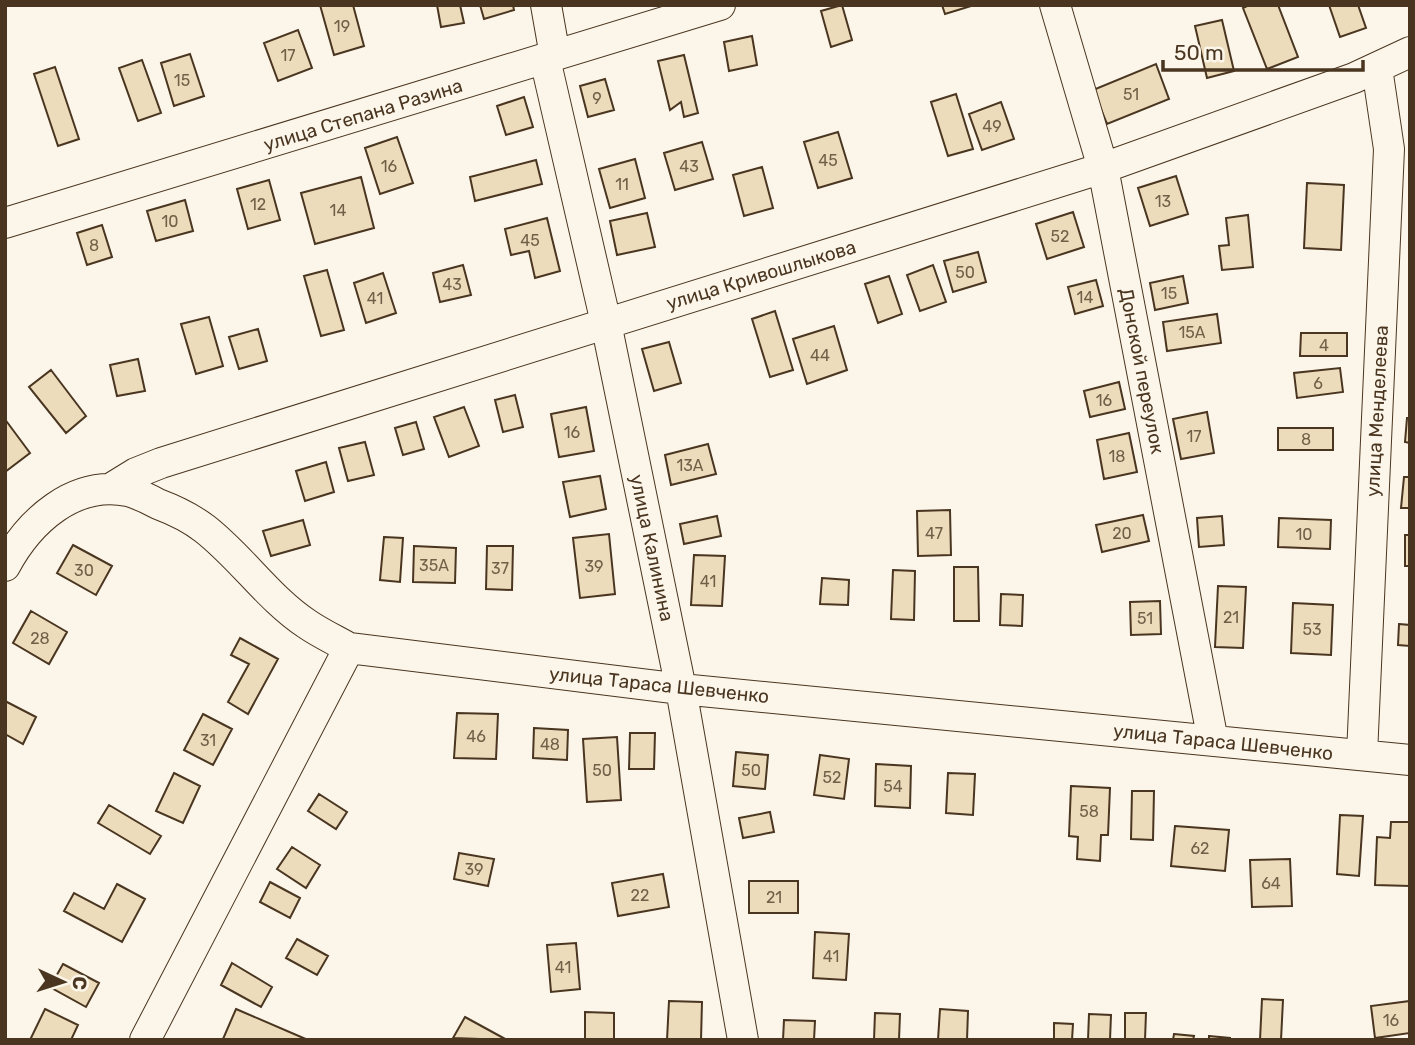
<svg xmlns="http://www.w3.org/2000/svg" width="1415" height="1045" font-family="Rubik,sans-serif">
	<rect width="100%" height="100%" fill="#fbf6e9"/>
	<path fill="#ecdcbc" stroke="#4a3520" stroke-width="2" d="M320 5H353L364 46 334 55Z
		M437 5H460L464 23 441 27Z
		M480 5H513L514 10 484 19Z
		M842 5 852 40 831 47 821 11Z
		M942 5H970L971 6 945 14Z
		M1249 5H1278L1298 57 1267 69 1243 8Z
		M1329 5H1358L1366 28 1340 37Z
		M1222 20 1234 71 1207 78 1195 26Z
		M298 30 312 68 278 81 264 43Z
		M752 36 757 65 729 71 724 42Z
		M190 54 204 96 174 106 161 63Z
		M684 55 698 113 684 117 681 102 670 110 658 61Z
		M142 60 161 113 138 121 119 68Z
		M1156 64 1169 99 1107 124 1093 90Z
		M55 67 79 139 58 146 34 74Z
		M605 79 614 110 588 117 580 86Z
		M956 94 973 149 948 156 931 102Z
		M524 97 533 127 506 135 497 106Z
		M1001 102 1014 139 982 150 969 114Z
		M838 132 852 178 818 188 804 142Z
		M397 137 413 183 380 194 365 148Z
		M702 142 713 179 675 190 664 153Z
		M635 159 645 198 610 208 599 169Z
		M536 160 542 184 475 201 470 177Z
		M762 167 773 208 744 216 733 175Z
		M1176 176 1188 214 1150 226 1138 188Z
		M361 177 374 228 315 244 301 193Z
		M269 180 280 220 248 229 237 189Z
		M1307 183 1344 185 1341 250 1304 248Z
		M185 200 193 231 156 241 147 211Z
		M1073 212 1084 247 1047 259 1036 224Z
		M647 213 655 247 617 255 610 221Z
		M1248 215 1253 267 1222 270 1219 246 1229 245 1226 218Z
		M547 218 560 271 535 278 529 251 511 255 505 229Z
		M102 225 112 257 87 265 77 233Z
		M978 252 986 282 953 292 944 261Z
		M463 265 471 295 440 302 433 273Z
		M933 265 946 302 920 311 907 275Z
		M327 270 344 330 321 336 304 276Z
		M383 273 396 313 366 323 354 283Z
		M889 276 902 314 878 323 865 284Z
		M1183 276 1188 303 1155 310 1150 283Z
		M1096 280 1103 306 1075 314 1068 287Z
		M775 311 793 370 770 377 752 319Z
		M1217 314 1221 343 1167 351 1163 322Z
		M209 317 223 366 196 374 181 324Z
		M834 326 847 370 807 384 793 339Z
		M258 329 267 361 239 369 229 337Z
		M1301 333H1347V356H1300Z
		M669 342 681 383 654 391 642 349Z
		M138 359 145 391 117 396 110 365Z
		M1340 368 1343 392 1297 398 1294 373Z
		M51 370 86 416 66 433 29 387Z
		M1119 382 1125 409 1090 417 1084 391Z
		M515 395 523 427 503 432 495 400Z
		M464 407 479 446 449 457 434 417Z
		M586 407 594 451 559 457 551 414Z
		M1207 412 1214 453 1181 459 1173 419Z
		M1407 418H1410V443L1405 442Z
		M7 422 30 453 5 472V423Z
		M416 422 424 449 403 455 395 428Z
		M1278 428H1333V450H1278Z
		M1129 433 1137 472 1104 479 1097 440Z
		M365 442 374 475 348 481 339 448Z
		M708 444 716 474 671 485 665 455Z
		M326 462 334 492 305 501 296 471Z
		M600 476 606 509 570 517 563 482Z
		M1404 477H1410V508H1401Z
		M950 510 951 555 918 556 917 511Z
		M1143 515 1149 541 1102 552 1096 525Z
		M717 516 721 536 684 544 680 524Z
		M1222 516 1224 545 1199 547 1197 518Z
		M1279 518 1331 520 1330 549 1278 547Z
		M303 520 310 545 271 556 263 531Z
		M609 534 615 594 580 598 573 538Z
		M1405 535H1410V566H1405Z
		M384 537 403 538 400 582 380 580Z
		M73 545 112 566 96 595 57 573Z
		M414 546 456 548 455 583 413 582Z
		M487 546H513L512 590 486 589Z
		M694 555 725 556 722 606 691 605Z
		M954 567H978L979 621H954Z
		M893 570 915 571 914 620 891 619Z
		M822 578 849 580 848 605 820 604Z
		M1218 586 1246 587 1243 648 1215 647Z
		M1001 594 1023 595 1022 626 1000 625Z
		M1160 601 1161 634 1131 635 1130 602Z
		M1293 603 1333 605 1331 655 1291 653Z
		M31 611 67 632 49 664 13 643Z
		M1399 624 1410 625V646L1398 645Z
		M240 638 278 659 248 714 228 702 249 664 231 655Z
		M5 701 36 717 23 744 5 734Z
		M457 713 498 714 496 759 454 758Z
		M203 714 232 729 213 765 184 750Z
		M534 728 568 730 567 760 533 758Z
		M630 733H655L654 769H629Z
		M617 737 621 800 587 802 583 739Z
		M736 752 768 755 765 789 733 786Z
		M820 755 849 759 844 799 814 795Z
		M876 764 911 766 910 808 875 806Z
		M174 773 200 786 183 823 156 811Z
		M948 773 975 774 973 815 946 813Z
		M1071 786 1110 788 1108 835H1101L1100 861 1077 859 1078 837 1069 836Z
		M1132 791H1154L1153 840 1131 839Z
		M319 794 347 812 336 829 308 811Z
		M109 805 161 836 150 854 98 823Z
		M770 812 774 832 743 838 739 818Z
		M1340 815 1363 816 1359 876 1337 874Z
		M1391 822H1410V886L1375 885 1377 837 1390 838Z
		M1175 826 1229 830 1225 871 1171 866Z
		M292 847 320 865 306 888 277 869Z
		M459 853 494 859 488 886 454 879Z
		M1290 859 1292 906 1252 907 1250 860Z
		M663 874 669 907 618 916 612 883Z
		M749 881H798V913H749Z
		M270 882 300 898 290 918 260 902Z
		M117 884 145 899 122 942 64 911 74 893 104 909Z
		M815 932 849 934 846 980 813 978Z
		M297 939 328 956 317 975 286 958Z
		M576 943 580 989 551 992 547 945Z
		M232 963 272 987 261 1007 221 985Z
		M63 964 99 983 86 1007 50 987Z
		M1262 999 1283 1000 1281 1040H1260Z
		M669 1001 702 1002 701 1040H667Z
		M1410 1001V1033L1375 1038 1371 1006Z
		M45 1009 78 1025 71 1040H30Z
		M236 1009 308 1040 223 1039Z
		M940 1009 968 1011 967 1040H938Z
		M585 1012 614 1013V1040H585Z
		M875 1013 900 1014 899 1040H874Z
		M1125 1013H1146L1145 1040H1125Z
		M1089 1014 1111 1015 1110 1040H1088Z
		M465 1017 507 1040 453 1038Z
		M784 1020 815 1021 814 1040H783Z
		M1054 1023 1073 1024 1072 1040H1054Z
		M1174 1034 1194 1036 1193 1040H1173Z
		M1209 1036 1230 1038V1040H1209Z"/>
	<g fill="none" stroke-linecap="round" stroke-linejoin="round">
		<defs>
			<path id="minor" d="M546 5 555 56
				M1055 5 1103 168 1213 741
				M545 59 606 323 681 689 743 1040
				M5 223 720 5
				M110 489 136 473 161 463 1103 168 1354 78 1410 52
				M5 566C29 521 74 480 128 491 138 494 149 499 158 504 174 510 192 519 205 529 242 558 268 598 307 624 320 633 335 640 349 648
				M1362 755 1389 149 1377 68
				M145 1040 349 648 681 689 1410 760"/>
		</defs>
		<use href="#minor" stroke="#4a3520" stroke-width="32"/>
		<use href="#minor" stroke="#fbf6e9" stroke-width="30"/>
	</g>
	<g text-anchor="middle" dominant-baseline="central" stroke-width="5" stroke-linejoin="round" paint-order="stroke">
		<g font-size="16" fill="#725f47">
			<text x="342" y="26">19</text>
			<text x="288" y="55">17</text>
			<text x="182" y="80">15</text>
			<text x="1131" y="94">51</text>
			<text x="597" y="98">9</text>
			<text x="992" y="126">49</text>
			<text x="828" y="160">45</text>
			<text x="389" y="166">16</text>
			<text x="689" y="166">43</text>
			<text x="622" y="184">11</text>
			<text x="1163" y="201">13</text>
			<text x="258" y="204">12</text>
			<text x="338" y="210">14</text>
			<text x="170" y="221">10</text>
			<text x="1060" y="236">52</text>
			<text x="530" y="240">45</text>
			<text x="94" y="245">8</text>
			<text x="965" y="272">50</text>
			<text x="452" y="284">43</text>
			<text x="1169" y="293">15</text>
			<text x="1085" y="297">14</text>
			<text x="375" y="298">41</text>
			<text x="1192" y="332">15А</text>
			<text x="1324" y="345">4</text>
			<text x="820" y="355">44</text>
			<text x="1318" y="383">6</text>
			<text x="1104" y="400">16</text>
			<text x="572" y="432">16</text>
			<text x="1194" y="436">17</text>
			<text x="1306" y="439">8</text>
			<text x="1117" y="456">18</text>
			<text x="690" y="465">13А</text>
			<text x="934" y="533">47</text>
			<text x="1122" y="533">20</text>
			<text x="1304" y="534">10</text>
			<text x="434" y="565">35А</text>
			<text x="594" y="566">39</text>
			<text x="500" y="568">37</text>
			<text x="84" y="570">30</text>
			<text x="708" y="581">41</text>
			<text x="1231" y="617">21</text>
			<text x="1145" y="618">51</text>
			<text x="1312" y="629">53</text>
			<text x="40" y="638">28</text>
			<text x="476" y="736">46</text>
			<text x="208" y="740">31</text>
			<text x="550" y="744">48</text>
			<text x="602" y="770">50</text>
			<text x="751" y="770">50</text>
			<text x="832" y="777">52</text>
			<text x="893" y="786">54</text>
			<text x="1089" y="811">58</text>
			<text x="1200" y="848">62</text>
			<text x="474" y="869">39</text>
			<text x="1271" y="883">64</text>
			<text x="640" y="895">22</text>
			<text x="774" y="897">21</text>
			<text x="831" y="956">41</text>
			<text x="563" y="967">41</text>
			<text x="1391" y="1020">16</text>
		</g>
		<g font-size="19" fill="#4a3520" stroke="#fbf6e9">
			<text transform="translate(363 115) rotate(-17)">улица Степана Разина</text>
			<text transform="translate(761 275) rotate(-17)">улица Кривошлыкова</text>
			<text transform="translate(1142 371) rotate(79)">Донской переулок</text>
			<text transform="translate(1377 411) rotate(-87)">улица Менделеева</text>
			<text transform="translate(652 548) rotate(78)">улица Калинина</text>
			<text transform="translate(659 685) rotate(6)">улица Тараса Шевченко</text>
			<text transform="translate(1223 742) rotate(6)">улица Тараса Шевченко</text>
		</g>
	</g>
	<rect width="1415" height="1045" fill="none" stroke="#4a3520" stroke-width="14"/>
	<g transform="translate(63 982) rotate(94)" stroke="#fbf6e9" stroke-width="5" paint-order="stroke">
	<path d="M0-5L12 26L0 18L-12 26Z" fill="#4a3520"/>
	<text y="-10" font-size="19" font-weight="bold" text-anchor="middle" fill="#4a3520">С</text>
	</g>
	<path d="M1163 60v10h200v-10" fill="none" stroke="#4a3520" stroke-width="3.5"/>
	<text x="1174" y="60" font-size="21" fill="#4a3520" stroke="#fbf6e9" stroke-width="5" paint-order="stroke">50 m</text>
</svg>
